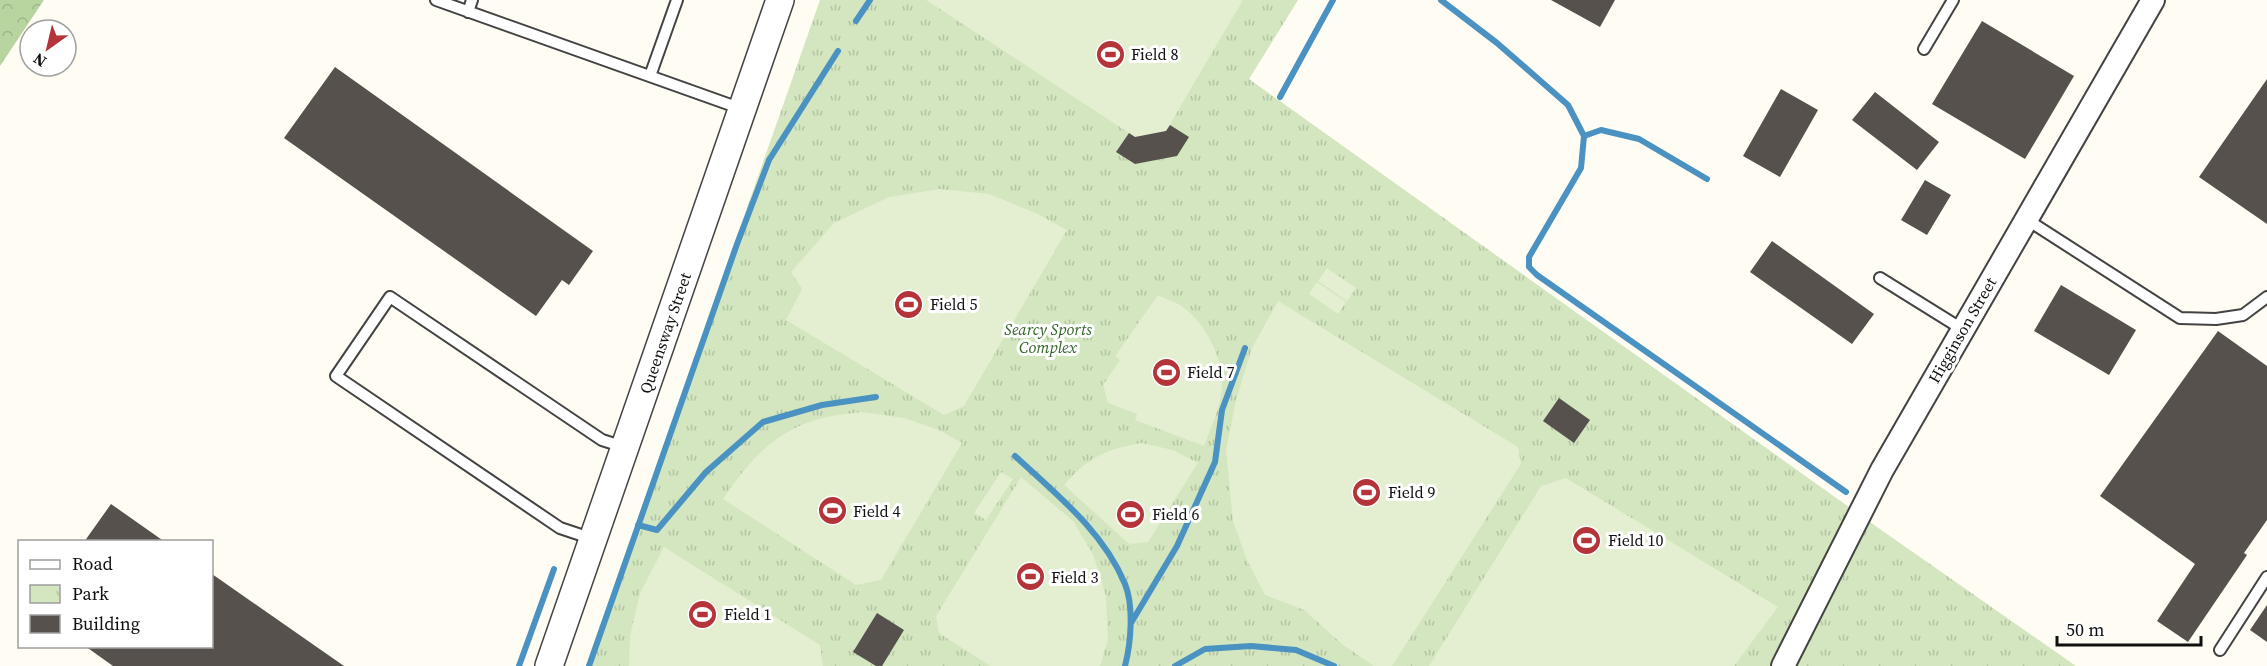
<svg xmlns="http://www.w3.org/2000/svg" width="2267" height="666" font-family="'Source Serif 4',serif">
	<defs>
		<pattern id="forest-crowns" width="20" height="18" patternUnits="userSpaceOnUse" patternTransform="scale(1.5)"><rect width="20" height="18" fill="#b8d5a0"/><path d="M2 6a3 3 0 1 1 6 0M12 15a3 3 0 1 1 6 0" fill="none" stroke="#9db689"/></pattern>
		<pattern id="park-tufts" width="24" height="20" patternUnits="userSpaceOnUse" patternTransform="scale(1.5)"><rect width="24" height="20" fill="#d3e6bf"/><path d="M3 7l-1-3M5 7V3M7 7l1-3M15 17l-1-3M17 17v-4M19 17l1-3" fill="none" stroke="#b4c4a3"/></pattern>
	</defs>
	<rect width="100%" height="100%" fill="#fefcf3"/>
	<path fill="url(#forest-crowns)" d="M0 0H44L0 66Z"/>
	<path fill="url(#park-tufts)" d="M820 0H1298L1249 79 1877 527 2076 666H586Z"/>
	<path fill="#e4eed0" d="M926 0H1243L1166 131 1135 137Z
		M940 189 989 194 1036 213 1067 230 964 406 944 415 786 320 802 289 791 272 834 223 889 197Z
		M1327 268 1356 288 1347 301 1318 281Z
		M1317 282 1346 302 1338 314 1309 294Z
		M1158 295C1166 299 1176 302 1183 307 1206 324 1222 356 1222 384 1222 405 1211 427 1204 446L1135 420 1137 414 1108 403 1103 385 1120 360 1115 356Z
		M1278 301 1518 447 1521 464 1392 666H1374L1343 645 1304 610 1265 595 1247 560 1233 521 1226 450 1236 400 1252 348Z
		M861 412 904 418 939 430 962 443 881 580 856 585 723 499C749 461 773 432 819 419 832 415 847 414 861 412Z
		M1142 443 1173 450 1198 463 1148 542 1129 544 1064 485C1087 458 1108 448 1142 443Z
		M1001 472 1013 479 986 520 974 513Z
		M1021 477 1073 521 1093 554 1106 596 1108 639 1100 666H990L939 633 936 616Z
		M1566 478 1778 607 1734 666H1429L1541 486Z
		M664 547 820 645 823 666H629L630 636 640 593Z"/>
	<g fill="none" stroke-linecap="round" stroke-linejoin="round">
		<path stroke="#4a92c1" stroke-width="6" d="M1441 0 1497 43 1568 105 1584 136 1581 168 1529 257V267L1537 275 1846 492
			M856 21 870 0
			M1280 97 1333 0
			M1584 136 1601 130 1639 139 1707 179
			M1015 456C1056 494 1103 531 1125 584 1134 606 1131 643 1125 666
			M638 525 657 530 706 472 763 422 822 405 876 397
			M1131 623 1177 546 1215 462 1222 410 1245 348
			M519 666 554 569
			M589 666 737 244 769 160 838 51
			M1175 666 1205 649 1251 646 1296 650 1334 666"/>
	</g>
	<path fill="#57514d" d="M1551 0H1615L1600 27Z
		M1982 21 2074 76 2025 159 1932 104Z
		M335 67 593 251 569 285 562 280 536 316 284 138Z
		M2267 79V224L2199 177Z
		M1781 89 1818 110 1780 177 1743 156Z
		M1875 92 1939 142 1917 170 1852 120Z
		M1170 125 1189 137 1177 156 1135 164 1116 152 1129 133 1135 137 1166 131Z
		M1925 180 1951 195 1927 235 1901 220Z
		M1772 241 1874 314 1852 344 1750 272Z
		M2061 285 2136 330 2109 375 2034 331Z
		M2218 331 2267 366V520L2244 553 2247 555 2188 642 2157 621 2195 564 2100 496Z
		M1559 398 1590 420 1574 443 1543 421Z
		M111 504 165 542H84Z
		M212 574 344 666H113L85 646H212Z
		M2267 605V642L2250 630Z
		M877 613 904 630 882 666H876L853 652Z"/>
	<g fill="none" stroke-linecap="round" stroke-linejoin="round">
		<defs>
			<path id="service" d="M436 0 742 109
				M468 12 472 0
				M1924 49 1953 0
				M650 76 677 0
				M2026 219 2180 318 2216 319 2243 315 2267 297
				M1880 278 1962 329
				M593 539 560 528 336 376 390 297 602 440 624 447
				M2220 650 2267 577"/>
			<path id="minor" d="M1783 666 1882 470 2153 0"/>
			<path id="tertiary" d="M549 666 780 0"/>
		</defs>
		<use href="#service" stroke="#434343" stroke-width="14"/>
		<use href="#minor" stroke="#434343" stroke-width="26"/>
		<use href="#tertiary" stroke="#434343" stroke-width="30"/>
		<use href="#service" stroke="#fff" stroke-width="10"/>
		<use href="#minor" stroke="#fff" stroke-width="22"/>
		<use href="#tertiary" stroke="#fff" stroke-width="27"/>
	</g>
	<defs>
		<symbol id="stadium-disc" viewBox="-11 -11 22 22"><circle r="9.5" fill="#b4343a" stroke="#fff"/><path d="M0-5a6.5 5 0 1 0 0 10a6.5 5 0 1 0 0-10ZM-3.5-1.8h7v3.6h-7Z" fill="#fff"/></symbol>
	</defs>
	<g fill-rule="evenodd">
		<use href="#stadium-disc" x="1094" y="38" width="33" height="33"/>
		<use href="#stadium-disc" x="892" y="288" width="33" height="33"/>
		<use href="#stadium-disc" x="1150" y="356" width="33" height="33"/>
		<use href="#stadium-disc" x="1350" y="476" width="33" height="33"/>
		<use href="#stadium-disc" x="816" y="494" width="33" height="33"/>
		<use href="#stadium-disc" x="1114" y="498" width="33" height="33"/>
		<use href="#stadium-disc" x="1570" y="524" width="33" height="33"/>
		<use href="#stadium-disc" x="1014" y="560" width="33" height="33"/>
		<use href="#stadium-disc" x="686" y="598" width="33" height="33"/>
	</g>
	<g text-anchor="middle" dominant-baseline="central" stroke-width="6" stroke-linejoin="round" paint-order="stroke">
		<g font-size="16" fill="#101010" stroke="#fff" text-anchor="start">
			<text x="1131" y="54">Field 8</text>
			<text x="930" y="304">Field 5</text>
			<text x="1187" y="372">Field 7</text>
			<text x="1388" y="492">Field 9</text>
			<text x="853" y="511">Field 4</text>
			<text x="1152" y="514">Field 6</text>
			<text x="1608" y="540">Field 10</text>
			<text x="1051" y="577">Field 3</text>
			<text x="724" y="614">Field 1</text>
		</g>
		<g font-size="16" font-style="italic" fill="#326225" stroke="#fff">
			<text x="1048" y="329">Searcy Sports<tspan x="1048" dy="18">Complex</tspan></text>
		</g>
		<g font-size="16" fill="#101010" stroke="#fff">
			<text transform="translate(1962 330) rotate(-60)">Higginson Street</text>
			<text transform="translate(665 333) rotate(-71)">Queensway Street</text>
		</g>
	</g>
	<rect x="18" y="540" width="195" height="108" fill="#ffffff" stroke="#9f9f9f" stroke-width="1.5"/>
	<rect x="30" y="560" width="30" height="9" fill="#ffffff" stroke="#9f9f9f" stroke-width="1.5"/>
	<text x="72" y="570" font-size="18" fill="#101010">Road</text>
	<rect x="30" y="585" width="30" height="18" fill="url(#park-tufts)" stroke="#9f9f9f" stroke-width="1.5"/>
	<text x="72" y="600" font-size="18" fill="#101010">Park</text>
	<rect x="30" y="615" width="30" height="18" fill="#57514d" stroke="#9f9f9f" stroke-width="1.5"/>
	<text x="72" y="630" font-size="18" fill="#101010">Building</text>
	<g transform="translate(48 48) rotate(214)"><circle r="28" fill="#ffffff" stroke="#9f9f9f" stroke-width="1.5"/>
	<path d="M0-4.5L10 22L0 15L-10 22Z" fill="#b4343a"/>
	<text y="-9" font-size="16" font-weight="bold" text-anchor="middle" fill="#101010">N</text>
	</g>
	<path d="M2057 636v9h144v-9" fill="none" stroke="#101010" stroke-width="3"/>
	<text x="2066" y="636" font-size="18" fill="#101010" stroke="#ffffff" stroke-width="4.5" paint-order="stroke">50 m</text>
</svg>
